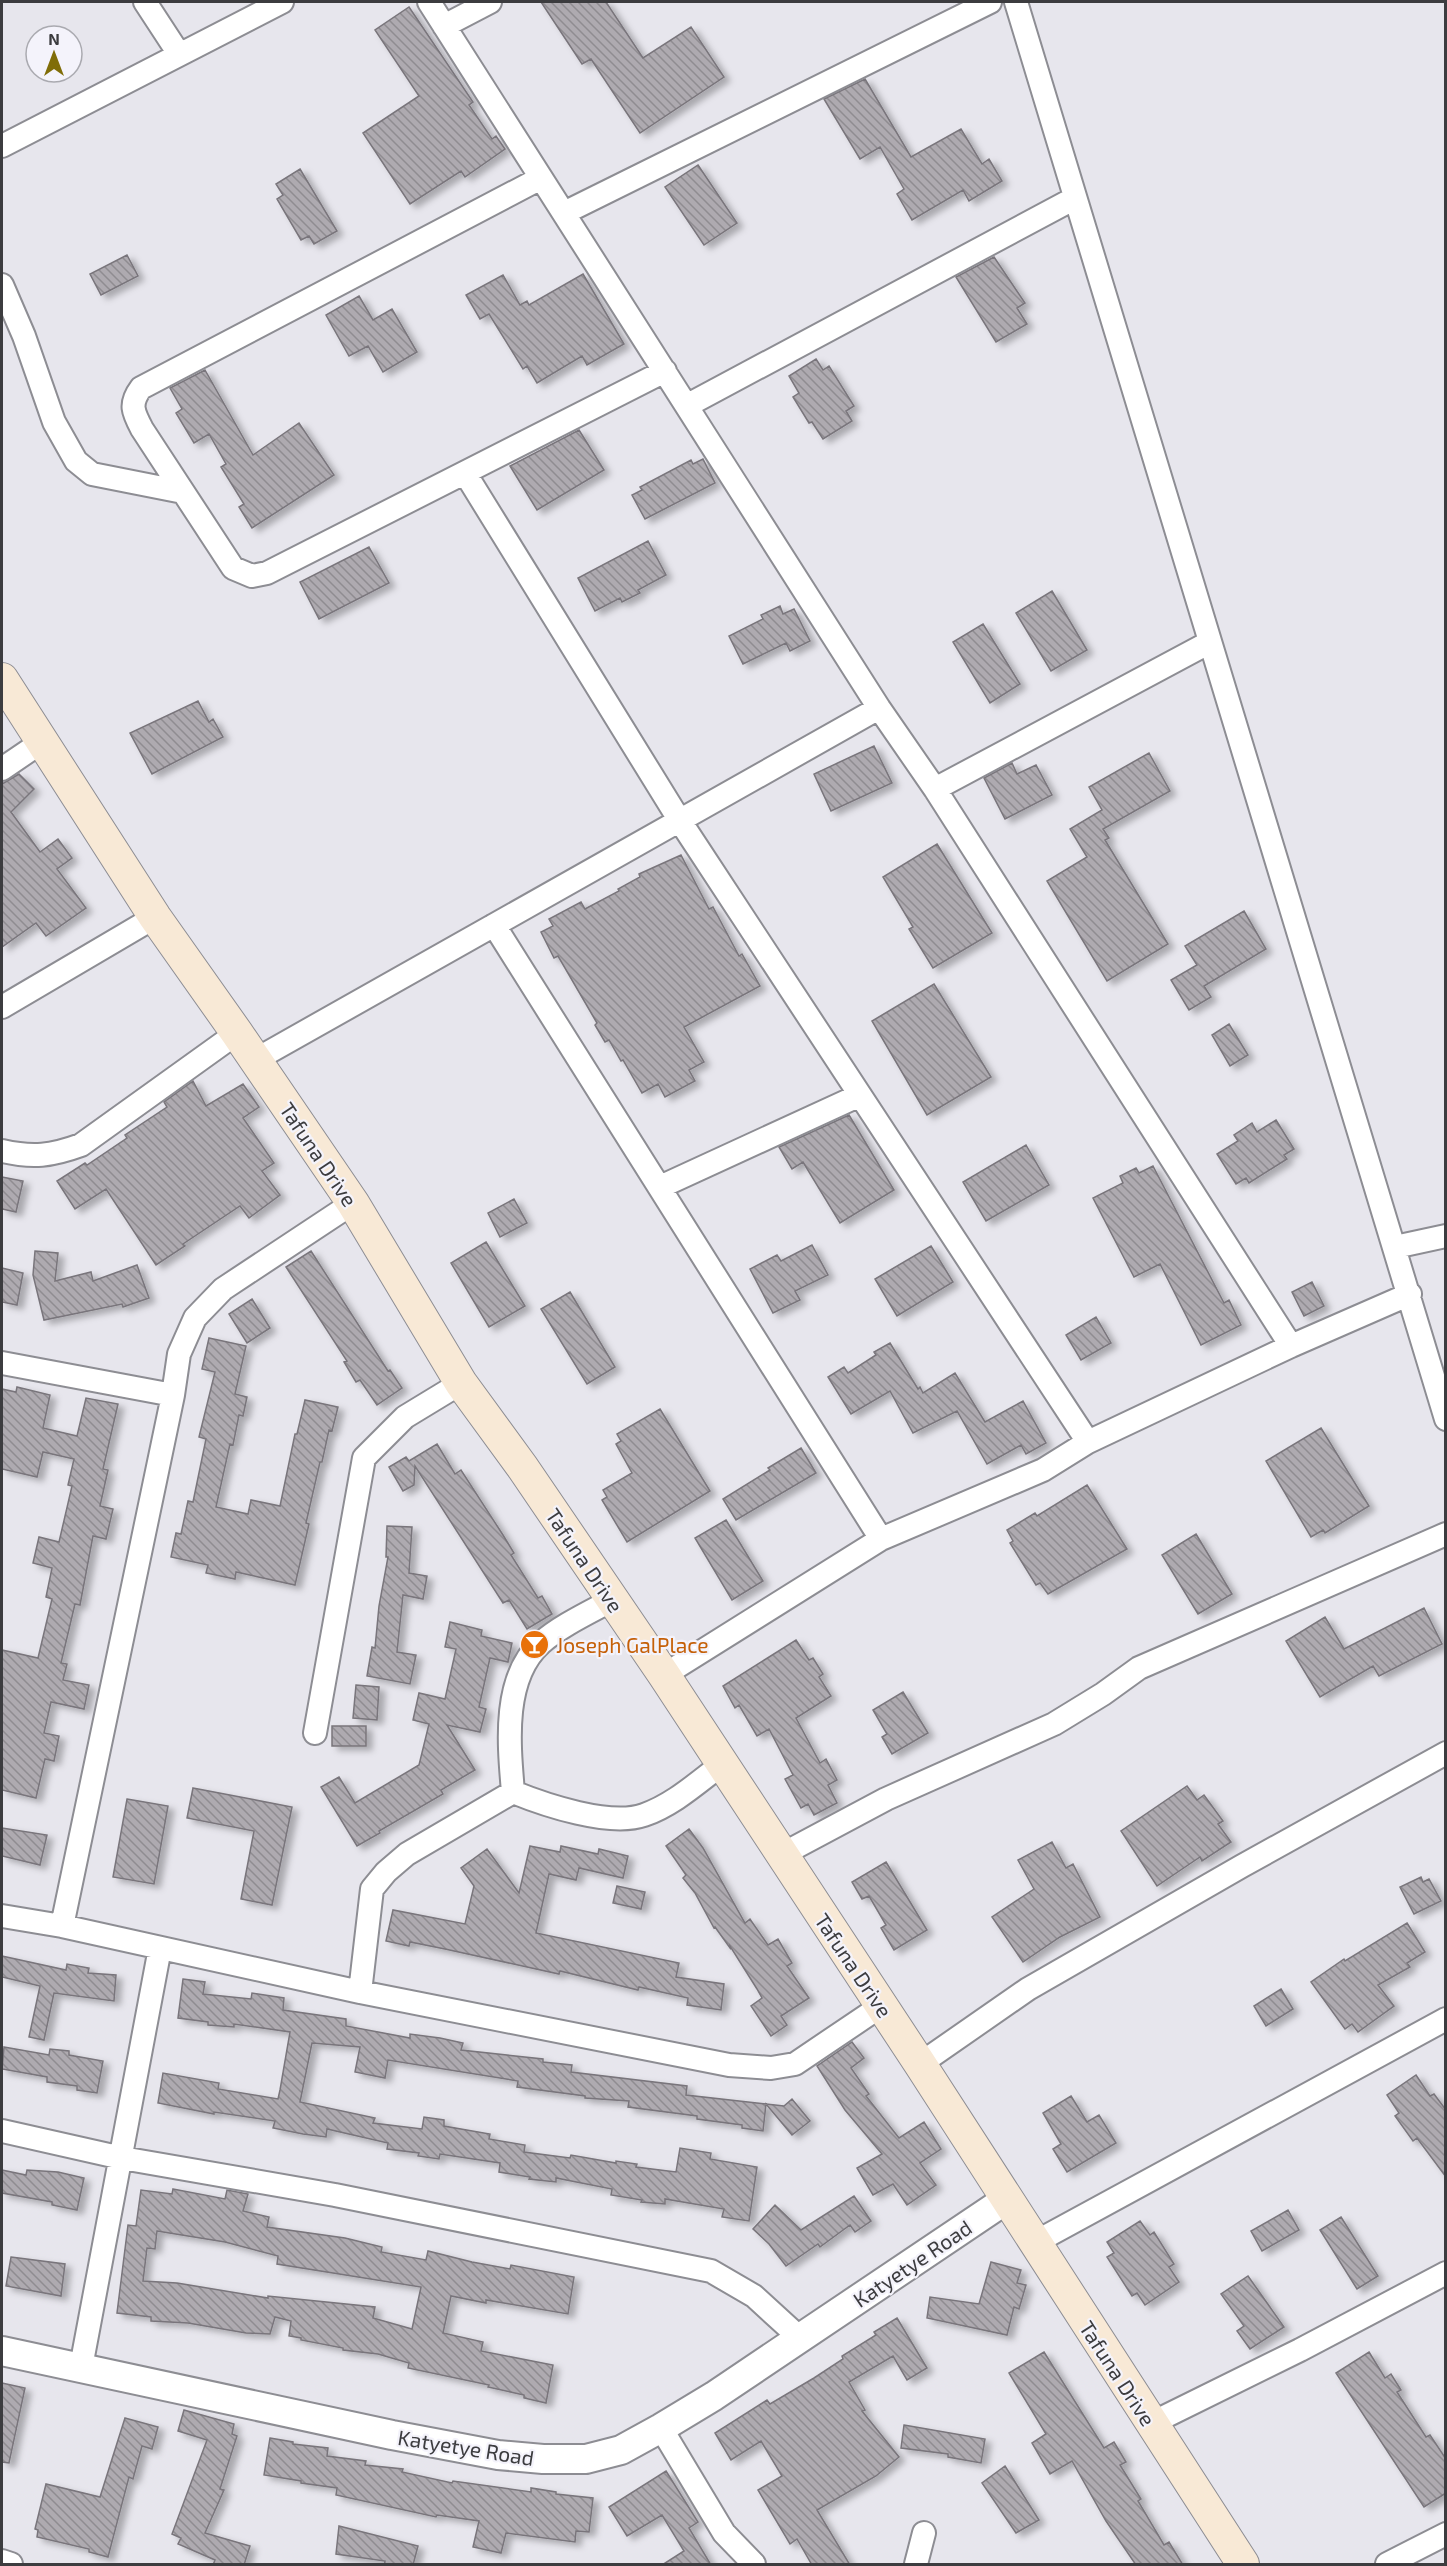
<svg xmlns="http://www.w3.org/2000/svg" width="1447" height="2566" font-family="'Exo 2',sans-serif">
	<defs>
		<pattern id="building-back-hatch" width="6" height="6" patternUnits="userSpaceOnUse" patternTransform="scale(1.5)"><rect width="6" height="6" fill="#aeaab0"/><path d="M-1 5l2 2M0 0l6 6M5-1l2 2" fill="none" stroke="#8f8c91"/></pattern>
		<filter id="shadow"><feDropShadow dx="6" dy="4" stdDeviation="3" flood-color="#0004"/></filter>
	</defs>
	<rect width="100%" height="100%" fill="#e7e6ed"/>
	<path fill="url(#building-back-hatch)" stroke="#79757b" stroke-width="1.5" fill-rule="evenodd" filter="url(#shadow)" d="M541 2H606L643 58 691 27 724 77 640 133 591 59 582 64Z
		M409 7 473 102 469 105 492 139 496 136 505 149 465 177 461 171 410 204 363 133 419 96 375 30Z
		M865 79 911 157 961 129 982 164 989 159 1002 181 969 201 963 190 912 220 897 194 904 189 880 147 860 159 824 99Z
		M698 165 737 223 704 245 665 187Z
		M300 169 337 231 314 244 309 236 301 240 277 199 283 195 276 184Z
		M127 255 138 276 101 295 90 274Z
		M994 257 1025 303 1017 308 1027 324 996 342 956 277Z
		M583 274 624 344 587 365 582 356 537 383 527 366 523 369 489 314 480 319 466 295 503 275 520 305 527 301 529 305Z
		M359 296 373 320 392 309 417 352 383 372 368 346 349 356 326 315Z
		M816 359 823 370 829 366 854 406 846 411 852 421 823 439 812 422 809 423 793 397 799 393 789 376Z
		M205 370 253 455 299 423 334 475 252 528 239 507 244 504 221 467 226 464 209 434 194 443 176 413 182 409 170 388Z
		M579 430 604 470 537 510 510 466Z
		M703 459 715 483 645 519 632 495 642 490 640 487 691 460 693 464Z
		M648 541 666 575 638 590 640 593 622 602 620 598 595 611 578 578Z
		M369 547 389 583 319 619 300 582Z
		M1052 591 1087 650 1051 671 1016 613Z
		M780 606 783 614 794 609 810 641 790 651 786 643 743 664 729 636 763 619 761 615Z
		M983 624 1020 684 990 703 953 642Z
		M198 701 209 722 213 719 223 737 152 774 130 733Z
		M874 746 892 783 831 811 814 774Z
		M1149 753 1170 791 1103 829 1109 838 1105 840 1168 944 1107 981 1047 881 1087 857 1070 829 1102 810 1089 787Z
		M1012 763 1017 774 1036 765 1052 795 1005 819 984 778Z
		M19 774 34 789 11 812 40 852 58 839 72 858 57 869 86 908 46 936 36 923 2 947V784Z
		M937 844 992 933 933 968 909 929 913 927 883 877Z
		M681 855 709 909 713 907 739 956 742 954 760 986 684 1027 704 1062 689 1070 695 1081 665 1097 658 1084 642 1093 623 1060 621 1061 609 1040 605 1042 595 1025 597 1023 558 956 554 958 541 932 553 926 549 919 581 902 585 909 619 891 618 889 640 877 639 874Z
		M1244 911 1266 949 1204 986 1211 997 1189 1010 1171 980 1197 965 1185 946Z
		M934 984 991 1077 927 1115 872 1021Z
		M1229 1024 1248 1055 1230 1066 1212 1035Z
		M193 1081 206 1106 243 1084 259 1107 243 1118 274 1163 262 1171 280 1195 249 1218 240 1206 183 1244 185 1246 156 1265 106 1189 75 1209 57 1181 85 1163 87 1165 127 1138 125 1135 167 1107 164 1102Z
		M849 1115 894 1190 840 1223 803 1162 792 1169 779 1147Z
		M1276 1120 1294 1149 1284 1155 1287 1159 1249 1183 1246 1178 1236 1184 1217 1154 1238 1141 1234 1135 1252 1123 1257 1132Z
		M1026 1145 1049 1185 986 1221 963 1182Z
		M1153 1166 1224 1303 1229 1300 1241 1325 1201 1345 1160 1264 1134 1277 1093 1198 1123 1183 1120 1176 1136 1168 1139 1173Z
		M2 1177 23 1181 16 1212 2 1209Z
		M514 1199 527 1223 500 1237 488 1213Z
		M486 1242 525 1306 489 1327 451 1263Z
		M812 1245 828 1275 795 1291 800 1300 773 1313 750 1269 777 1255 781 1261Z
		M931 1246 953 1282 897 1316 875 1279Z
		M35 1251 58 1253 55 1281 91 1272 93 1281 137 1265 149 1298 123 1307 122 1304 44 1320 33 1275Z
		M311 1251 388 1371 390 1370 402 1388 377 1405 360 1380 356 1382 344 1362 347 1361 286 1267Z
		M2 1268 23 1273 17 1305 2 1302Z
		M1312 1282 1324 1306 1304 1316 1292 1292Z
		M570 1292 615 1367 587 1384 541 1309Z
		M252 1299 270 1328 247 1343 229 1314Z
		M1096 1317 1111 1343 1081 1360 1066 1335Z
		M209 1338 246 1346 235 1394 247 1397 243 1416 239 1415 233 1445 230 1444 216 1507 248 1514 251 1500 280 1506 295 1434H297L305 1400 338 1407 332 1431 329 1430 322 1462H320L306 1523 309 1524 295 1585 236 1572 235 1579 206 1573 208 1565 171 1557 176 1533 181 1534 188 1501 193 1502 206 1439 199 1437 215 1372 202 1369Z
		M890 1343 918 1389 920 1387 923 1393 955 1373 985 1422 1023 1401 1046 1443 1026 1454 1021 1445 987 1464 957 1411 913 1433 890 1391 851 1414 828 1377 844 1367 848 1373 876 1355 874 1352Z
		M17 1387 50 1395 43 1428 77 1436 86 1398 118 1404 103 1469 108 1470 100 1506 113 1509 106 1539 93 1536 80 1605 75 1604 61 1663 67 1664 63 1680 89 1685 84 1709 51 1702 44 1733 59 1736 54 1761 45 1759 36 1798 2 1790V1650L38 1658 52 1599 46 1597 52 1568 33 1563 39 1537 59 1542 72 1486 68 1485 74 1459 43 1452 37 1477 2 1469V1389L16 1392Z
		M660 1409 710 1491 627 1542 602 1500 607 1497 603 1490 632 1473 616 1444 621 1441 617 1434Z
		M1321 1428 1369 1506 1325 1533 1323 1530 1311 1537 1266 1461Z
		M437 1444 455 1474 461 1470 503 1535 514 1553 511 1555 538 1598 542 1596 552 1614 527 1629 509 1600 503 1603 415 1466 414 1485 403 1491 389 1467 406 1457 409 1461Z
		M801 1448 816 1473 736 1520 723 1499 770 1470 768 1468Z
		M1087 1485 1127 1549 1048 1594 1040 1583 1036 1585 1010 1543 1013 1541 1007 1530 1035 1513 1037 1516Z
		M726 1520 763 1581 732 1600 695 1538Z
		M387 1526 412 1527 409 1573 427 1576 423 1599 403 1595 397 1652 416 1655 410 1684 367 1676 372 1647 375 1648 379 1606 388 1557H386Z
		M1196 1534 1232 1594 1198 1614 1162 1555Z
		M1424 1608 1442 1644 1379 1676 1373 1666 1320 1697 1286 1641 1325 1617 1344 1649Z
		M450 1622 482 1630 481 1636 512 1643 508 1662 490 1658 479 1707 486 1709 480 1732 447 1725 475 1770 441 1790 443 1794 379 1831 380 1833 357 1846 321 1787 339 1777 355 1803 419 1765 429 1724 413 1720 419 1693 445 1699 456 1649 445 1647Z
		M796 1640 809 1660 813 1658 823 1674 819 1677 831 1696 796 1718 820 1763 826 1759 837 1780 828 1785 837 1803 814 1815 808 1804 801 1808 785 1779 793 1775 769 1729 757 1736 739 1705 735 1708 723 1686Z
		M356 1685 379 1687 377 1720 353 1718Z
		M903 1692 928 1733 892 1754 882 1737 887 1734 873 1710Z
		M332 1726H366V1746H332Z
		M1187 1786 1197 1800 1204 1795 1223 1821 1218 1824 1231 1842 1202 1861 1200 1857 1157 1886 1121 1831Z
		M193 1788 292 1807 272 1905 241 1899 254 1831 187 1818Z
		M127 1799 168 1806 154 1884 113 1877Z
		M2 1828 47 1835 40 1865 2 1856Z
		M689 1829 703 1848 745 1923 750 1919 768 1945 778 1939 792 1963 787 1966 809 1998 781 2016 787 2025 771 2036 751 2006 762 1998 757 1989 730 1946V1948L715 1927 714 1928 695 1893 683 1878 686 1875 666 1846Z
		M1052 1842 1066 1868 1073 1864 1100 1917 1060 1937 1023 1962 992 1917 1034 1889 1018 1860Z
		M530 1846 560 1852 561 1846 598 1854 599 1849 628 1856 623 1878 579 1868 576 1880 549 1874 536 1933 679 1963 676 1977 724 1984 721 2010 687 2005 688 1998 639 1987 638 1990 560 1971 559 1974 445 1949 410 1942 409 1946 386 1941 393 1910 465 1924 474 1886 461 1868 487 1849 519 1893Z
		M886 1862 927 1930 894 1950 881 1928 886 1925 869 1896 862 1899 852 1882Z
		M1421 1877 1423 1882 1429 1879 1441 1901 1414 1914 1400 1887Z
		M617 1886 645 1892 641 1909 613 1903Z
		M1407 1923 1425 1952 1407 1963 1410 1967 1378 1985 1394 2006 1358 2032 1352 2024 1345 2029 1311 1982 1344 1959 1345 1961Z
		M2 1956 66 1970 67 1964 89 1968 88 1973 116 1975 114 2001 54 1993 44 2040 29 2037 40 1986 2 1977Z
		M183 1979 205 1982 203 1994 251 1999 252 1993 284 1998 283 2010 346 2019V2026L410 2038V2034L440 2038 463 2043 461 2050 543 2059V2062L572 2065 571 2072 687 2086 686 2095 784 2106 792 2099 810 2121 792 2135 766 2104 763 2131 742 2128V2125L697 2119V2116L628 2107 629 2101 585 2098V2096L517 2087 518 2081 388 2060 385 2078 355 2072 360 2047 312 2043 300 2102 375 2118 373 2123 422 2129 424 2117 444 2120V2126L490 2134 489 2139 525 2145 524 2152 570 2158 571 2155 616 2163V2161L637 2164 636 2167 676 2172 680 2148 711 2153 710 2159 757 2167 749 2221 722 2217 724 2209 665 2199V2204L641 2202 642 2200 611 2195 612 2189 556 2178V2182L529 2179 530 2177 499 2172 500 2163 440 2154 439 2159 418 2156 419 2153 387 2149 388 2143 327 2129 326 2137 303 2134 273 2128 275 2121 214 2112V2114L158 2103 163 2073 219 2083 218 2089 278 2099 280 2090 290 2032 234 2024V2027L208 2025V2022L178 2018Z
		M1281 1989 1293 2009 1266 2026 1254 2006Z
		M852 2042 864 2058 851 2068 869 2094 866 2096 899 2138 924 2122 941 2149 920 2163 936 2185 907 2205 893 2184 873 2195 857 2168 882 2154 845 2110 817 2066Z
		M4 2047 49 2055 50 2049 69 2051V2055L103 2061 97 2093 77 2090V2086L47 2082V2077L2 2069Z
		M1416 2075 1430 2096 1434 2094 1446 2110V2177L1417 2138 1413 2141 1395 2116 1399 2113 1387 2095Z
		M1071 2096 1087 2122 1099 2115 1116 2143 1067 2172 1053 2149 1061 2144 1043 2113Z
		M2 2170 26 2175 27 2170 58 2172 84 2178 77 2210 52 2205V2202L2 2193Z
		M173 2189 225 2199 227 2190 248 2194 243 2211 269 2217 267 2227 345 2238 382 2247 381 2252 426 2260 428 2251 472 2262 510 2269 511 2265 574 2277 568 2314 486 2300V2303L451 2296 443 2333 483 2342 481 2351 553 2365 546 2403 524 2398V2395L488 2387 489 2385 408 2368 409 2363 378 2354 343 2350V2348L301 2340V2338L289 2336 291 2321 275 2317 270 2334 246 2333 188 2323 151 2321V2317L117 2313 128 2225 136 2226 141 2190 172 2194ZM157 2231 225 2242 278 2256 277 2264 421 2287 412 2329 373 2318 375 2307 268 2296V2298L177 2283 143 2281 147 2248 155 2249Z
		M854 2196 871 2221 855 2232 850 2225 820 2247 818 2244 786 2266 769 2244 753 2229 775 2205 801 2230Z
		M1288 2210 1299 2230 1262 2251 1251 2231Z
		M1341 2217 1378 2276 1357 2289 1320 2230Z
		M1140 2221 1150 2235 1154 2232 1174 2264 1169 2267 1179 2282 1145 2305 1137 2293 1132 2296 1107 2257 1114 2253 1107 2242Z
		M11 2257 65 2264 61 2296 6 2286Z
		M991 2262 1021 2270 1017 2283 1026 2285 1019 2309 1014 2307 1007 2335 927 2318 930 2297 979 2304Z
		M1248 2276 1284 2327 1250 2349 1237 2331 1244 2326 1221 2294Z
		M897 2318 927 2368 907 2380 893 2356 849 2382 865 2410 862 2411 899 2457 876 2476 817 2510 850 2565H812L797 2539 790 2544 758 2490 782 2476 761 2441 731 2460 715 2433 767 2400 770 2404 814 2378 843 2359 842 2356 876 2335 874 2332Z
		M1044 2352 1104 2448 1114 2442 1126 2462 1120 2465 1141 2499 1138 2501 1164 2545 1169 2542 1183 2565H1136L1106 2521 1072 2461 1050 2474 1032 2443 1046 2434 1009 2373Z
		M1369 2352 1385 2378 1391 2374 1401 2390 1397 2392 1426 2437 1430 2435 1446 2459V2493L1424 2507 1336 2373Z
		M2 2383 25 2388 9 2463 2 2462Z
		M184 2410 234 2424 232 2434 237 2436 220 2489 224 2490 205 2533 250 2546 244 2565H213L215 2560 178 2544 181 2538 172 2534 207 2440 178 2431Z
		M125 2418 158 2427 152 2449 142 2446 133 2479 129 2477 108 2557 89 2552V2549L37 2537 38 2530 35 2529 46 2484 100 2497Z
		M904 2425 985 2439 981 2463 948 2457V2454L901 2448Z
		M270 2438 293 2442V2444L328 2448 327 2456 366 2461 365 2465 403 2469 402 2472 452 2483 453 2481 531 2492V2488L556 2492V2494L593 2498 589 2532 576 2531 575 2542 506 2533 501 2553 473 2547 479 2521 437 2515 436 2517 336 2495 337 2488 301 2483V2481L264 2475Z
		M1005 2466 1039 2520 1016 2533 982 2483Z
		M666 2471 698 2522 689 2528 711 2565H662L684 2551 662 2515 627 2536 609 2507Z
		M339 2526 418 2546 413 2565H384L385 2561 336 2554Z"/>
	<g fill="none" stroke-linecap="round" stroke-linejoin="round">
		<defs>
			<path id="minor" d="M145 2 179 54
				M429 2 879 708 935 789 1291 1346
				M1016 2 1446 1419
				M444 26 490 2
				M2 146 282 2
				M541 178 141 388C129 404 133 412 142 429L233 568 252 576 267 573 665 371
				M564 213 990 2
				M2 285 24 336 54 422 76 461 92 474 183 492
				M688 405 1075 198
				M465 473 680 821 1088 1442
				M2 769 43 741
				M935 789 1210 642
				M494 925 881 1539
				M2 1007 155 917
				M255 1060 879 708
				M2 1151C33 1158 51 1156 81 1145L237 1033
				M660 1187 858 1096
				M1395 1247 1446 1236
				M2 1363 173 1395
				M664 1675 881 1539 1043 1470 1088 1442 1291 1346 1410 1294
				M315 1733 364 1458 405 1417 461 1383
				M513 1792C509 1745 502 1678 541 1643 560 1626 590 1612 612 1600
				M513 1792C545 1805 610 1827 644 1815 673 1805 697 1783 721 1765
				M781 1855 886 1799 1054 1724 1103 1694 1139 1668 1446 1534
				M2 1916 62 1926 360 1992 729 2065 771 2068 795 2064 881 2006
				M62 1926 173 1395 179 1354 195 1318 223 1289 353 1203
				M360 1992 372 1889 386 1872 407 1854 513 1792
				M920 2064 1028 1989 1242 1866 1446 1753
				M2 2131 122 2158 335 2195 711 2271 754 2296 800 2338
				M1034 2243 1446 2019
				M81 2367 160 1948
				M1150 2424 1300 2350 1446 2273
				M661 2428 724 2533 754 2564
				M2 2561 11 2564
				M916 2564 924 2533
				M1387 2564 1446 2534"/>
			<path id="tertiary" d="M2 2351 392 2435 498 2455 543 2459H586L621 2450 661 2428 714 2396 1007 2199"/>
			<path id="secondary" d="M2 679 155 917 237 1033 353 1203 461 1383 523 1468 664 1675 920 2064 1243 2564"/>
		</defs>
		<use href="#minor" stroke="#8d8d93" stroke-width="26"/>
		<use href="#tertiary" stroke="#8d8d93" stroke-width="32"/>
		<use href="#secondary" stroke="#8d8d93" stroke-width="34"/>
		<use href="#minor" stroke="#fff" stroke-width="22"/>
		<use href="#tertiary" stroke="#fff" stroke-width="28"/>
		<use href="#secondary" stroke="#f8e9d6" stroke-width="32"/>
	</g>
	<defs>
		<symbol id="bar-disc" viewBox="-11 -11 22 22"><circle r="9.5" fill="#e8710a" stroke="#f4f3fb"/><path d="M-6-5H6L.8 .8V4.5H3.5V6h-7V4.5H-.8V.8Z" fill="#fff"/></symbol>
	</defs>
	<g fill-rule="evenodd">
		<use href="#bar-disc" x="518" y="1628" width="33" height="33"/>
	</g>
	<g text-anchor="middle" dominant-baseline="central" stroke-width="4.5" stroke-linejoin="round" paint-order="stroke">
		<g font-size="21" fill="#3c3c3f" stroke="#f4f3fb">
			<text transform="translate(319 1154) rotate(56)">Tafuna Drive</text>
			<text transform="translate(585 1560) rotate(56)">Tafuna Drive</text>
			<text transform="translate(854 1965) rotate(56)">Tafuna Drive</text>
			<text transform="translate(912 2263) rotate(-34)">Katyetye Road</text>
			<text transform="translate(1118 2373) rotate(57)">Tafuna Drive</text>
			<text transform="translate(466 2447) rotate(9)">Katyetye Road</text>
		</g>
		<g font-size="21" fill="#c56008" stroke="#f4f3fb" text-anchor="start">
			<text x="556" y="1644">Joseph GalPlace</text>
		</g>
	</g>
	<rect width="1447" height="2566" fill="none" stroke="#3c3c3f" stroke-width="6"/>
	<g transform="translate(54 54)"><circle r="28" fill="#f4f3fb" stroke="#aaaab0" stroke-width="1.5"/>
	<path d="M0-4.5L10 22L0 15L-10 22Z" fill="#806d08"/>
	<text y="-9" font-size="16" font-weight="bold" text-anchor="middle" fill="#3c3c3f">N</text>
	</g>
</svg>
